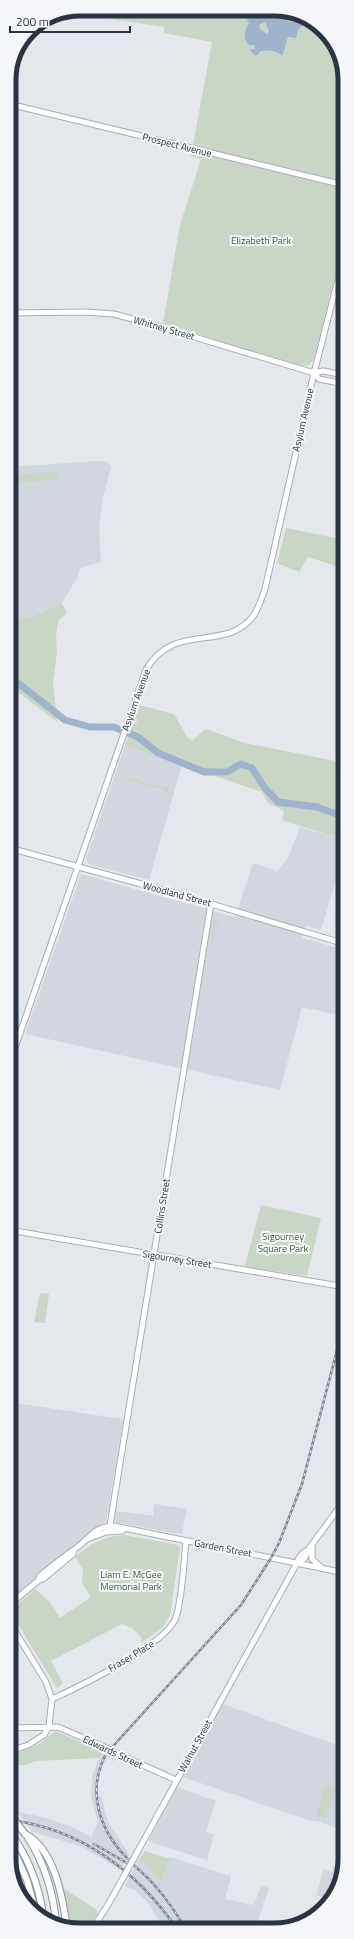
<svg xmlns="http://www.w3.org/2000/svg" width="354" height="1939" font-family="'Titillium Web',sans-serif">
	<rect width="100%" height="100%" fill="#e4e7ec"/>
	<path fill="#d2d6de" d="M98 461 108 462 111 467 103 497 99 528 101 562 80 568 78 576 62 603 31 617 9 619V467Z
		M125 745 182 764 149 880 90 865 86 859Z
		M300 827 345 840 341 863 321 930 306 925 302 938 345 950V992L338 1015 302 1007 280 1090 25 1034 81 874 235 917 253 863 277 871 288 858Z
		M9 1402 121 1419 123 1422 106 1521 10 1600Z
		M154 1504 187 1509 182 1533 180 1534 115 1522 116 1511 153 1516Z
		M223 1704 345 1748V1831L317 1821 308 1820 183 1777Z
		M103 1752 108 1754 99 1774 97 1795 101 1796 108 1822 129 1854 120 1870 83 1847 33 1832 18 1812 47 1818 75 1828 91 1837 98 1823 91 1797 92 1777 97 1762Z
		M177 1787 216 1801 206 1832 214 1834 207 1860 150 1842 149 1840Z
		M170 1857 231 1876 225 1899 254 1905 261 1886 269 1888 256 1926 265 1929H164L148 1903 136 1891 125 1886 138 1861 143 1862 161 1881Z
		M334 1865 343 1868 329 1899 316 1895 324 1869 331 1872Z"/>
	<path fill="#c9d6c5" d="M80 9 292 11 327 33 344 71V242L314 359 309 365 301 366 163 323 180 225 201 159 191 156 212 42 164 33V27L64 12Z
		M57 472V480L18 482 17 474Z
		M286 528 345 540V569L308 557 299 572 277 563Z
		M62 603 67 613 58 621 56 636 57 653 53 682 57 722 9 685V619L31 617Z
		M139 705 174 714 187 737 192 741 206 729 245 743 345 763V840L282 820 284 811 268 803 262 792 125 745Z
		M127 775H129V778L165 788 168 785 169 787 168 792 165 793V790L129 780 127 782Z
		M213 920 218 922V925H214V938L212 940 214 944 211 943Z
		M261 1205 321 1218 307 1276 247 1267 245 1265Z
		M40 1293 49 1294 45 1323 34 1322Z
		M124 1535 178 1545 180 1548 170 1615 162 1628 141 1643 142 1638 132 1628 122 1624 51 1661 63 1683 57 1688 10 1611 35 1589 50 1602 60 1618 91 1597 82 1583 83 1570 75 1557C90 1544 104 1536 124 1535Z
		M55 1731 103 1752 99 1758 37 1761 25 1765H10V1756L41 1743Z
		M340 1757 345 1759 343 1775 334 1772Z
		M326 1785 336 1789 325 1818 316 1815Z
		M345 1799V1820L338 1818Z
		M145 1851 170 1859 161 1881 143 1862 138 1861Z
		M63 1888 97 1910V1915L87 1929H71Z"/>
	<path fill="#9fb4cc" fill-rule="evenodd" d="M242 11H288L286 17 289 22 298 21 303 18 307 20 298 30 296 38 288 37C285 44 285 50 282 56 276 50 268 50 261 51L256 56 250 51 251 49H255V45H249C242 39 245 29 249 23ZM265 22 269 31 267 34 260 29 259 25Z"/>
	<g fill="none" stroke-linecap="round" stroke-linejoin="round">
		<path stroke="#9fb4cc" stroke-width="7" d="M9 676 65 720 90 727H114L138 737 158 753 204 772H227L241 764 252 768 264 787 278 802 317 807 345 817"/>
		<defs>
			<path id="secondary" d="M9 104 344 185
				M9 313 85 312 114 314 158 326 314 373 319 379 344 384
				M314 373 323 371 344 375
				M9 848 178 894 345 944
				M9 1065 146 670C174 620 226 654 254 615 259 607 262 598 265 589L314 373 344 256
				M9 1230 345 1287
				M109 1531 211 903
				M87 1539 106 1532 122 1531 124 1529
				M312 1547V1559L321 1567
				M297 1563C303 1561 307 1557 308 1550L341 1505 345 1496
				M39 1580 40 1576C52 1566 63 1557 75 1549 89 1540 93 1526 114 1526L345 1573
				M10 1604 39 1580 43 1579 73 1554 74 1550
				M10 1623 46 1682 52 1699 49 1726 44 1735 28 1745 10 1751
				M52 1699C81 1686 162 1646 175 1620 182 1604 184 1560 186 1541
				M10 1728 58 1727 102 1746
				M116 1753 176 1780
				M134 1858 297 1563C298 1557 302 1553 308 1550
				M92 1929 106 1908 123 1878"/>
			<path id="highway" d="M10 1832C28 1857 39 1885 43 1915
				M25 1834C55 1849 63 1899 67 1929
				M27 1836C44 1862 53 1891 56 1922
				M10 1842 27 1880 35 1910"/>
		</defs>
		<use href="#secondary" stroke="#a9aeb7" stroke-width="7"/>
		<use href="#highway" stroke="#8b94a3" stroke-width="8"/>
		<use href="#secondary" stroke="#fff" stroke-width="5"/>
		<use href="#highway" stroke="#fff" stroke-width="6"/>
		<defs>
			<path id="rail" d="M10 1820C81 1829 137 1871 177 1929
				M94 1844 127 1863
				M186 1929C177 1915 168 1900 156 1887 147 1876 135 1867 126 1857 98 1828 87 1790 106 1754L241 1605 271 1558 279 1543 302 1484 345 1320"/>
		</defs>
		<use href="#rail" stroke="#7d8696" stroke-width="2.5"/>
		<use href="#rail" stroke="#f4f6f9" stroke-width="1" stroke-dasharray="3" stroke-linecap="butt"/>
		<defs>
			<path id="secondary-bridge" d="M102 1746 116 1753
				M123 1878 134 1858"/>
			<path id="highway-bridge" d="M10 1814 25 1834"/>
		</defs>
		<use href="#secondary-bridge" stroke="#a9aeb7" stroke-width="7" stroke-linecap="butt"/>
		<use href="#highway-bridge" stroke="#8b94a3" stroke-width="8" stroke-linecap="butt"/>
		<use href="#secondary-bridge" stroke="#fff" stroke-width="5"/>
		<use href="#highway-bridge" stroke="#fff" stroke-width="6"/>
	</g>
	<g text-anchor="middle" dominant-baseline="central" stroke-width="4" stroke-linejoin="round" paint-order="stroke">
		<g font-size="10" fill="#2b3445" stroke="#f4f6f9">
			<text transform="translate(177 145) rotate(14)">Prospect Avenue</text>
			<text transform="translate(164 328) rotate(16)">Whitney Street</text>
			<text transform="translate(303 420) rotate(-77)">Asylum Avenue</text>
			<text transform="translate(136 700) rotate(-70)">Asylum Avenue</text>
			<text transform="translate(177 894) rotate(15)">Woodland Street</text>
			<text transform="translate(162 1206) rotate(-81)">Collins Street</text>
			<text transform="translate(177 1259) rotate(9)">Sigourney Street</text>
			<text transform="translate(223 1548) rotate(11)">Garden Street</text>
			<text transform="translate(131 1656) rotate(-31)">Fraser Place</text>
			<text transform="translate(195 1746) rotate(-61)">Walnut Street</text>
			<text transform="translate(113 1752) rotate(25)">Edwards Street</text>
		</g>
		<g font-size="10" fill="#3f6138" stroke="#f4f6f9">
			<text x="261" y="240">Elizabeth Park</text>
			<text x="283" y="1236">Sigourney<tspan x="283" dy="12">Square Park</tspan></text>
			<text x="131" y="1574">Liam E. McGee<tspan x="131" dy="12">Memorial Park</tspan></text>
		</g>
	</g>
	<path d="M0 0H354V1939H0ZM80 16H274A64 64 0 0 1 338 80V1859A64 64 0 0 1 274 1923H80A64 64 0 0 1 16 1859V80A64 64 0 0 1 80 16Z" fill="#f4f6f9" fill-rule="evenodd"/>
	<path fill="none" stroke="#2b3445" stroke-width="5" d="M80 16H274A64 64 0 0 1 338 80V1859A64 64 0 0 1 274 1923H80A64 64 0 0 1 16 1859V80A64 64 0 0 1 80 16Z"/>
	<path d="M10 26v6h120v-6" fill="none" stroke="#2b3445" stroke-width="2"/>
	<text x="16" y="26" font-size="12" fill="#2b3445" stroke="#f4f6f9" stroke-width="3" paint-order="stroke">200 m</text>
</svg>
